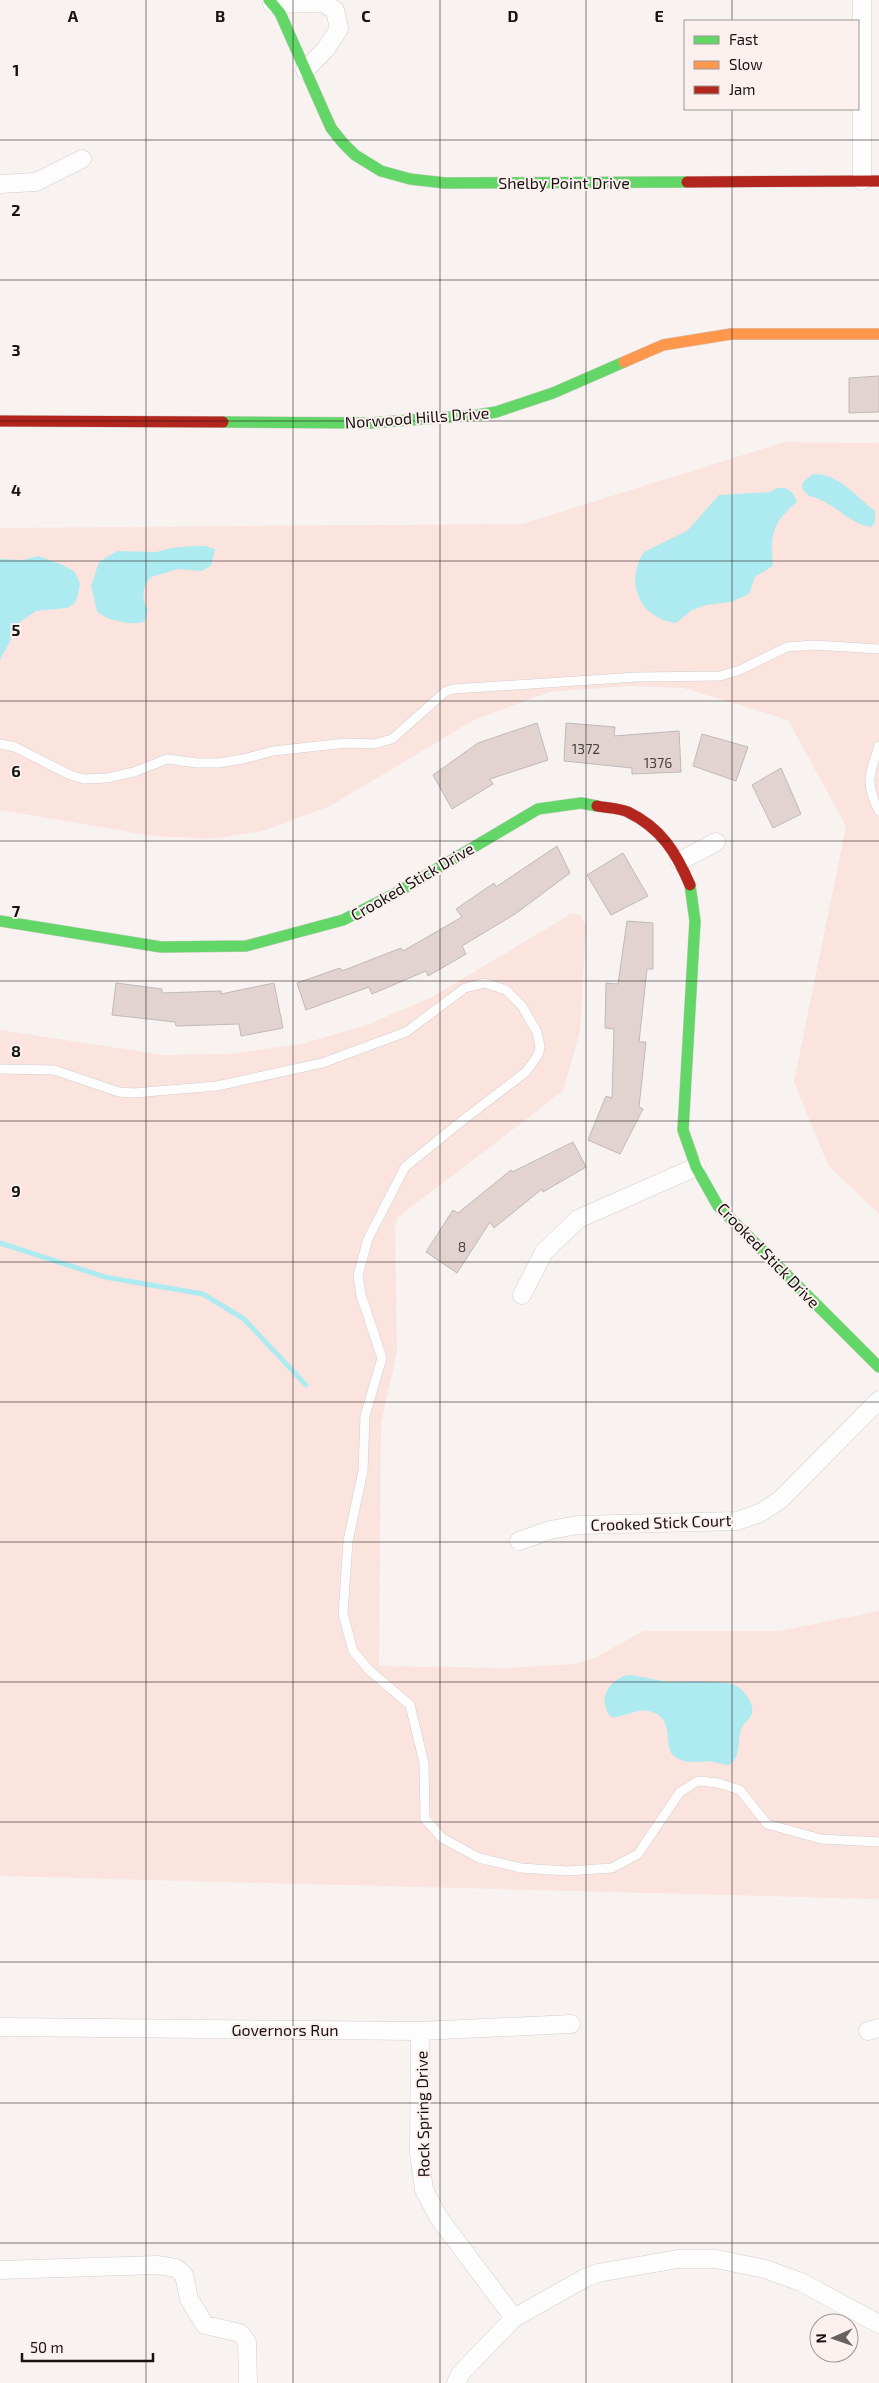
<svg xmlns="http://www.w3.org/2000/svg" width="879" height="2383" font-family="'Exo 2',sans-serif">
	<rect width="100%" height="100%" fill="#f8f2f1"/>
	<path fill="#fbe3de" d="M785 442 879 443V1214L828 1165 794 1082 846 826 788 720 684 688 627 686 549 692 474 720 330 806 263 831 211 839 154 836 0 810V528L522 524Z
		M571 914H579L586 925 580 1031 563 1091 397 1218 395 1225 397 1352 381 1423 379 1666 509 1668 575 1664 595 1658 643 1631H780L879 1611V1899L0 1876V1030L163 1055 229 1054 302 1044 367 1025 432 997Z"/>
	<path fill="#aeebf1" d="M813 474C837 472 858 498 875 511V523L871 527C852 524 842 511 825 502 816 496 808 499 802 488L803 482Z
		M777 488H785L792 492 797 502C772 523 770 534 773 566L755 577 749 594 731 602 706 605 692 610 676 623C640 619 624 583 644 552L687 531 719 495 770 492Z
		M193 546H205L215 549 211 566 202 571 178 569 151 577C142 586 141 600 148 610L145 621C136 627 104 620 97 611L91 586 99 562 117 551 156 552 171 548Z
		M38 556 63 565 75 572 80 584 78 595 75 603 67 608 36 611 21 621 0 660V559L23 560Z
		M628 1675C643 1676 660 1682 674 1682 684 1681 725 1681 732 1684 742 1687 755 1703 752 1714 750 1719 745 1722 742 1727 736 1739 743 1756 729 1765 724 1765 719 1763 714 1762 700 1760 685 1766 673 1755 663 1746 676 1717 649 1711 636 1708 624 1718 611 1717 596 1699 609 1680 628 1675Z"/>
	<g fill="none" stroke-linecap="round" stroke-linejoin="round">
		<path stroke="#aeebf1" stroke-width="5" d="M0 1243 105 1277 203 1294 244 1319 306 1385"/>
	</g>
	<path fill="#e3d3d0" stroke="#bebab9" d="M879 376V412L849 413V378Z
		M537 723 548 760 490 779 493 784 452 809 433 775 478 743Z
		M566 723 615 727 614 736 679 731 681 772 632 774V768L564 761Z
		M702 734 748 747 736 781 693 766Z
		M781 768 801 814 773 828 752 785Z
		M557 846 570 873 515 914 462 946 466 954 428 976 426 971 372 994 369 987 306 1010 297 983 340 968 342 971 401 948 403 951 462 917 456 909 494 883 496 887Z
		M623 853 648 896 611 915 587 875Z
		M627 921 653 923V969H647L639 1042H646L639 1107 643 1109 620 1154 588 1140 606 1096 612 1098 614 1029 605 1028 606 983 618 984Z
		M116 983 162 989V993L221 991V994L274 983 283 1028 241 1036 239 1024 176 1026 175 1022 112 1015Z
		M573 1142 586 1167 543 1192 542 1189 494 1228 490 1222 457 1273 426 1252 453 1210 458 1213 511 1170 512 1172Z"/>
	<g fill="none" stroke-linecap="round" stroke-linejoin="round">
		<defs>
			<path id="lane" d="M0 744 15 747 70 775 84 779 107 778 134 772 167 759 197 763H218L243 759 273 751 346 743 374 744 392 739 446 691 454 689 637 677 720 676 740 670 787 647 814 645 879 649
				M879 746C869 774 865 784 879 811
				M0 1069 54 1070 119 1092 134 1093 217 1086 322 1063 406 1032 465 988 485 983 506 990 522 1006 537 1032 540 1047 538 1055 526 1072 468 1116 405 1167 368 1239 358 1275 361 1295 382 1358 365 1416 363 1471 348 1541 343 1614 353 1651 369 1670 410 1705 424 1763 425 1819 442 1838 479 1858 521 1868 567 1871 612 1868 638 1854 680 1792 698 1781 718 1783 740 1790 767 1824 821 1839 879 1842"/>
			<path id="street" d="M272 4 323 3 335 10 339 29 325 50 305 70
				M862 181V0
				M0 184 36 182 82 159
				M680 861 716 842
				M522 1295 544 1252 578 1219 696 1167
				M519 1541 550 1530 578 1525 737 1521 760 1513 780 1500 879 1400
				M0 2027 420 2031 571 2024
				M420 2031 419 2152 424 2190 439 2218 514 2318
				M868 2031 879 2028
				M0 2270 157 2265 176 2268 184 2275 189 2299 205 2325 240 2333 247 2342 248 2383
				M456 2383 461 2373 514 2318 585 2278 598 2273 678 2259H716L765 2269 801 2282 879 2324"/>
			<path id="fast" d="M269 0 280 13 331 128 343 143 355 155 381 171 410 179 445 183 687 182
				M223 422 370 423 477 415 496 412 553 393 624 362
				M690 885 695 921 683 1130 696 1167 718 1206 879 1367
				M0 921 161 947 246 946 343 920 396 893 538 809 581 803 597 806"/>
			<path id="slow" d="M624 362 663 345 731 334H879"/>
			<path id="jam" d="M687 182 879 181
				M0 421 223 422
				M597 806C606 808 619 808 628 812 661 828 676 852 690 885"/>
		</defs>
		<use href="#lane" stroke="#d3cecd" stroke-width="10"/>
		<use href="#street" stroke="#d3cecd" stroke-width="19"/>
		<use href="#fast" stroke="#d3cecd" stroke-width="12"/>
		<use href="#slow" stroke="#d3cecd" stroke-width="12"/>
		<use href="#jam" stroke="#d3cecd" stroke-width="12"/>
		<use href="#lane" stroke="#fefdfd" stroke-width="9"/>
		<use href="#street" stroke="#fefdfd" stroke-width="18"/>
		<use href="#fast" stroke="#63d668" stroke-width="11"/>
		<use href="#slow" stroke="#ff974d" stroke-width="11"/>
		<use href="#jam" stroke="#b3261e" stroke-width="11"/>
	</g>
	<path fill="none" stroke="#161312" stroke-width="1" stroke-opacity="0.55" d="M146 0V2383M293 0V2383M440 0V2383M586 0V2383M732 0V21M732 109V2383M0 140H879M0 280H879M0 421H879M0 561H879M0 701H879M0 841H879M0 981H879M0 1121H879M0 1262H879M0 1402H879M0 1542H879M0 1682H879M0 1822H879M0 1962H879M0 2103H879M0 2243H879"/>
	<g text-anchor="middle" dominant-baseline="central" stroke-width="4" stroke-linejoin="round" paint-order="stroke">
		<g font-size="14" fill="#494342">
			<text x="586" y="748">1372</text>
			<text x="658" y="762">1376</text>
			<text x="462" y="1246">8</text>
		</g>
		<g font-size="16" fill="#161312" stroke="#fbf0ee">
			<text x="564" y="182">Shelby Point Drive</text>
			<text transform="translate(417 417) rotate(-4)">Norwood Hills Drive</text>
			<text transform="translate(412 881) rotate(-30)">Crooked Stick Drive</text>
			<text transform="translate(769 1255) rotate(46)">Crooked Stick Drive</text>
			<text transform="translate(661 1522) rotate(-2)">Crooked Stick Court</text>
			<text x="285" y="2029">Governors Run</text>
			<text transform="translate(422 2114) rotate(-91)">Rock Spring Drive</text>
		</g>
	</g>
	<g font-size="16" text-anchor="middle" font-weight="bold" fill="#161312" stroke="#fbf0ee" stroke-width="4" stroke-linejoin="round" paint-order="stroke">
		<text x="73" y="22">A</text>
		<text x="220" y="22">B</text>
		<text x="366" y="22">C</text>
		<text x="513" y="22">D</text>
		<text x="659" y="22">E</text>
		<text x="16" y="76">1</text>
		<text x="16" y="216">2</text>
		<text x="16" y="356">3</text>
		<text x="16" y="496">4</text>
		<text x="16" y="636">5</text>
		<text x="16" y="777">6</text>
		<text x="16" y="917">7</text>
		<text x="16" y="1057">8</text>
		<text x="16" y="1197">9</text>
	</g>
	<rect x="684" y="20" width="175" height="90" fill="#fbf0ee" stroke="#9f9896"/>
	<rect x="694" y="36" width="25" height="8" fill="#63d668" stroke="#9f9896"/>
	<text x="729" y="45" font-size="15" fill="#161312">Fast</text>
	<rect x="694" y="61" width="25" height="8" fill="#ff974d" stroke="#9f9896"/>
	<text x="729" y="70" font-size="15" fill="#161312">Slow</text>
	<rect x="694" y="86" width="25" height="8" fill="#b3261e" stroke="#9f9896"/>
	<text x="729" y="95" font-size="15" fill="#161312">Jam</text>
	<g transform="translate(834 2338) rotate(268)"><circle r="24" fill="#fbf0ee" stroke="#9f9896"/>
	<path d="M0-4L9 19L0 12L-9 19Z" fill="#656160"/>
	<text y="-8" font-size="14" font-weight="bold" text-anchor="middle" fill="#161312">N</text>
	</g>
	<path d="M22 2353v8h131v-8" fill="none" stroke="#161312" stroke-width="2.5"/>
	<text x="30" y="2353" font-size="15" fill="#161312" stroke="#fbf0ee" stroke-width="4" paint-order="stroke">50 m</text>
</svg>
